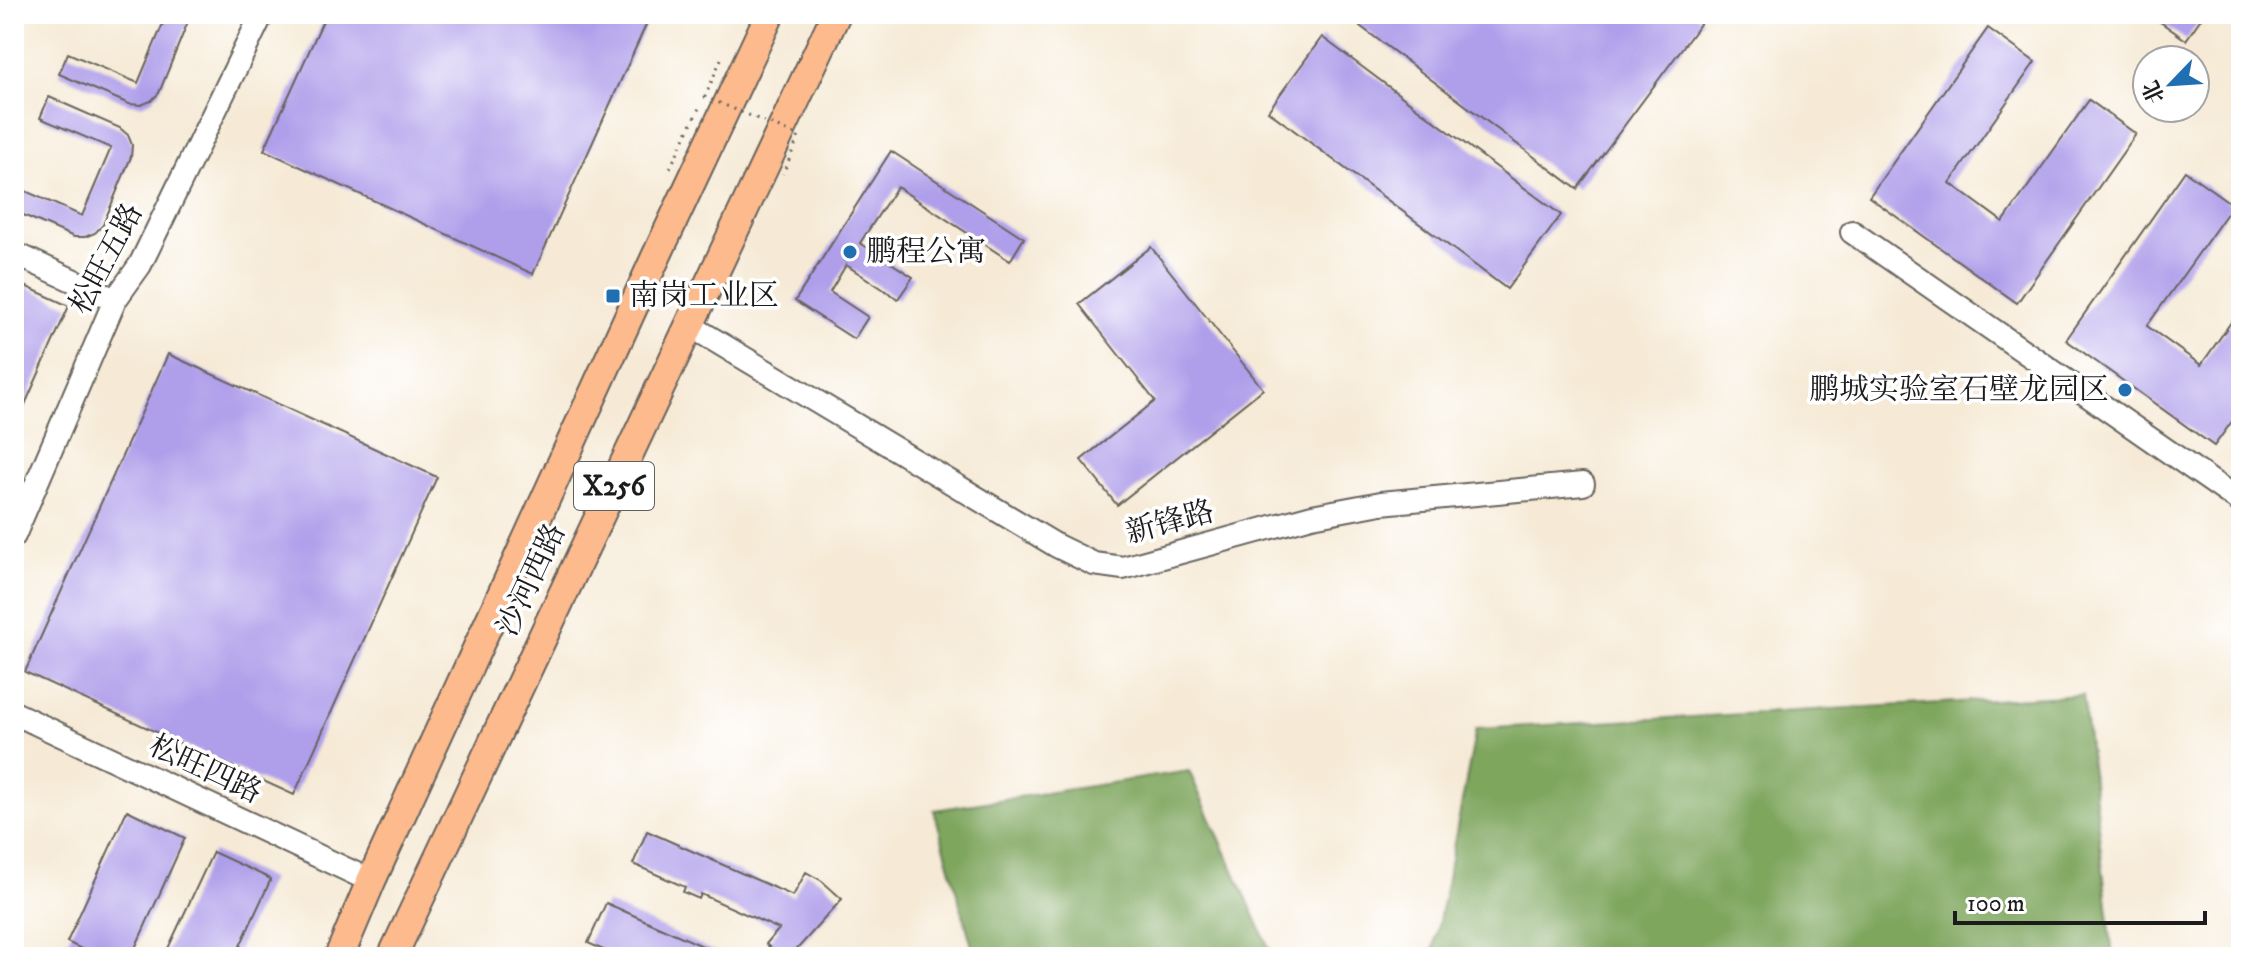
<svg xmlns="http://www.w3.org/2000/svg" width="2255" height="971" font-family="'IM FELL DW Pica','Noto Serif SC',serif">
	<rect width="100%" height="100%" fill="#fff"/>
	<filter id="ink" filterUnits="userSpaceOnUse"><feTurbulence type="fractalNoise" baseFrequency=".0125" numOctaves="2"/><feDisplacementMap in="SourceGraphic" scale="16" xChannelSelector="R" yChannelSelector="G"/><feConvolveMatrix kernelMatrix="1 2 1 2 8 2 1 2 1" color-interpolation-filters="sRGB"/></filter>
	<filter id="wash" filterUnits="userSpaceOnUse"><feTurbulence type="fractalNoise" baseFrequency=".006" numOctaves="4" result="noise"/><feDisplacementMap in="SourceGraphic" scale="32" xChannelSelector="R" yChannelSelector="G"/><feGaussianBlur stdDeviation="1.8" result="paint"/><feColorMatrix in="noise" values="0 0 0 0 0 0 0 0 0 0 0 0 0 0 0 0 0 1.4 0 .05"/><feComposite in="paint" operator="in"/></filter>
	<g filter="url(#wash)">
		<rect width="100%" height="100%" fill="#f6ead6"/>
		<path fill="#7ea65d" stroke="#4d613c" stroke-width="2" d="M2083 695 2113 957H1432L1476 729Z
			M1189 771 1273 957H975L934 810Z"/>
		<g id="blocks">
			<path fill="#af9eea" d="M167 14H189L187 24 159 93 151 101 141 105 129 104 59 74 68 53 138 83Z
				M326 14H651L533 274 264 150Z
				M1344 14H1695L1703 20 1577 189Z
				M2149 14H2204L2186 40Z
				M1988 28 2035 62 1950 183 2003 222 2089 100 2136 134 2017 303 1869 197Z
				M1322 37 1561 215 1507 289 1268 111Z
				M49 97 120 128 128 135 132 145 131 157 103 225 95 233 85 237H74L14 211V186L82 216 111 148 40 118Z
				M891 151 1024 238 1010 261 897 187 860 243 913 277 898 299 846 265 830 292 868 317 854 339 795 301Z
				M2185 171 2233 205 2147 326 2201 365 2241 308V409L2214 446 2066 340Z
				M1151 247 1263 389 1117 505 1081 460 1155 401 1079 304Z
				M14 281 69 306 14 429Z
				M168 354 437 477 294 795 25 672Z
				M127 810 185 838 131 957H98L67 942Z
				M647 831 793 896 806 872 822 881 842 899 790 957H780L766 944 779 929 701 894 699 899 683 892 685 887 633 864Z
				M213 852 271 879 235 957H164Z
				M606 903 727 957H619L588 943Z"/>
		</g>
	</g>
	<g filter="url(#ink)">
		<use href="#blocks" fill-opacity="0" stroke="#68645d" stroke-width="2"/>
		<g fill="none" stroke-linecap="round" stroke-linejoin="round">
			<defs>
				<path id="minor" d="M1852 232 2241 502
					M14 253 115 300
					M689 325 1057 546 1094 564 1123 568 1312 516 1381 503 1583 484
					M14 536 115 300 140 265 262 14
					M14 713 371 881"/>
				<path id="major" d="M339 957 371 881 655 259 770 14
					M392 957 836 14"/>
			</defs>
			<use href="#minor" stroke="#68645d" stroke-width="26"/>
			<use href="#major" stroke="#68645d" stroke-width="32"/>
			<path stroke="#68645d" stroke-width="3" stroke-dasharray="2 6" stroke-linecap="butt" d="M670 168 701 104"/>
			<use href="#minor" stroke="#fff" stroke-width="22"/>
			<use href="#major" stroke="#fcba8d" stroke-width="28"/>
			<path stroke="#68645d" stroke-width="3" stroke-dasharray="2 6" stroke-linecap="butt" d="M721 59 705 97 799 136 783 174"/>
		</g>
	</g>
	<g fill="#1f6fb2" stroke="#fff" stroke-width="3">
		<circle cx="850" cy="252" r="8"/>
		<rect x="605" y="288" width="16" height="16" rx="4"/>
		<circle cx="2125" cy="390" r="8"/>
	</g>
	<g text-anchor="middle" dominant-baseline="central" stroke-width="7" stroke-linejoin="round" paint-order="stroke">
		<rect fill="#fff" stroke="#606060" stroke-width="2" x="574" y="462" width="80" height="48" rx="6"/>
		<g font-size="28" font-weight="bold" fill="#1c1c1c">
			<text x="614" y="486">X256</text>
		</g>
		<g font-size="30" fill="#1c1c1c" stroke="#fff" text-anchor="start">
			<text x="866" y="252">鹏程公寓</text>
			<text x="629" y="296">南岗工业区</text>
			<text x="2109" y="390" text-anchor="end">鹏城实验室石壁龙园区</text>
		</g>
		<g font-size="30" fill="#1c1c1c" stroke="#fff">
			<text transform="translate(107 259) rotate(-62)">松旺五路</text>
			<text transform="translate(1170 523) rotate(-15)">新锋路</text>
			<text transform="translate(532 580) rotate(-65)">沙河西路</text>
			<text transform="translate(205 770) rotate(25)">松旺四路</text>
		</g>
	</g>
	<rect width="2255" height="971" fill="none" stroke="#fff" stroke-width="48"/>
	<g transform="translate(2171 84) rotate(245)"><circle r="38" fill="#ffffff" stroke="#a4a4a4" stroke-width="2"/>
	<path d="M0-6L14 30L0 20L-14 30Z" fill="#1f6fb2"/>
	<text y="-12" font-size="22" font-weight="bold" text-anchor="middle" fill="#1c1c1c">北</text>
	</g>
	<path d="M1955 911v12h250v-12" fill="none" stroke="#1c1c1c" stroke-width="4"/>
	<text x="1967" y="911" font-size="24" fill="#1c1c1c" stroke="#ffffff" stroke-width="6" paint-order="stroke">100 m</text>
</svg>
